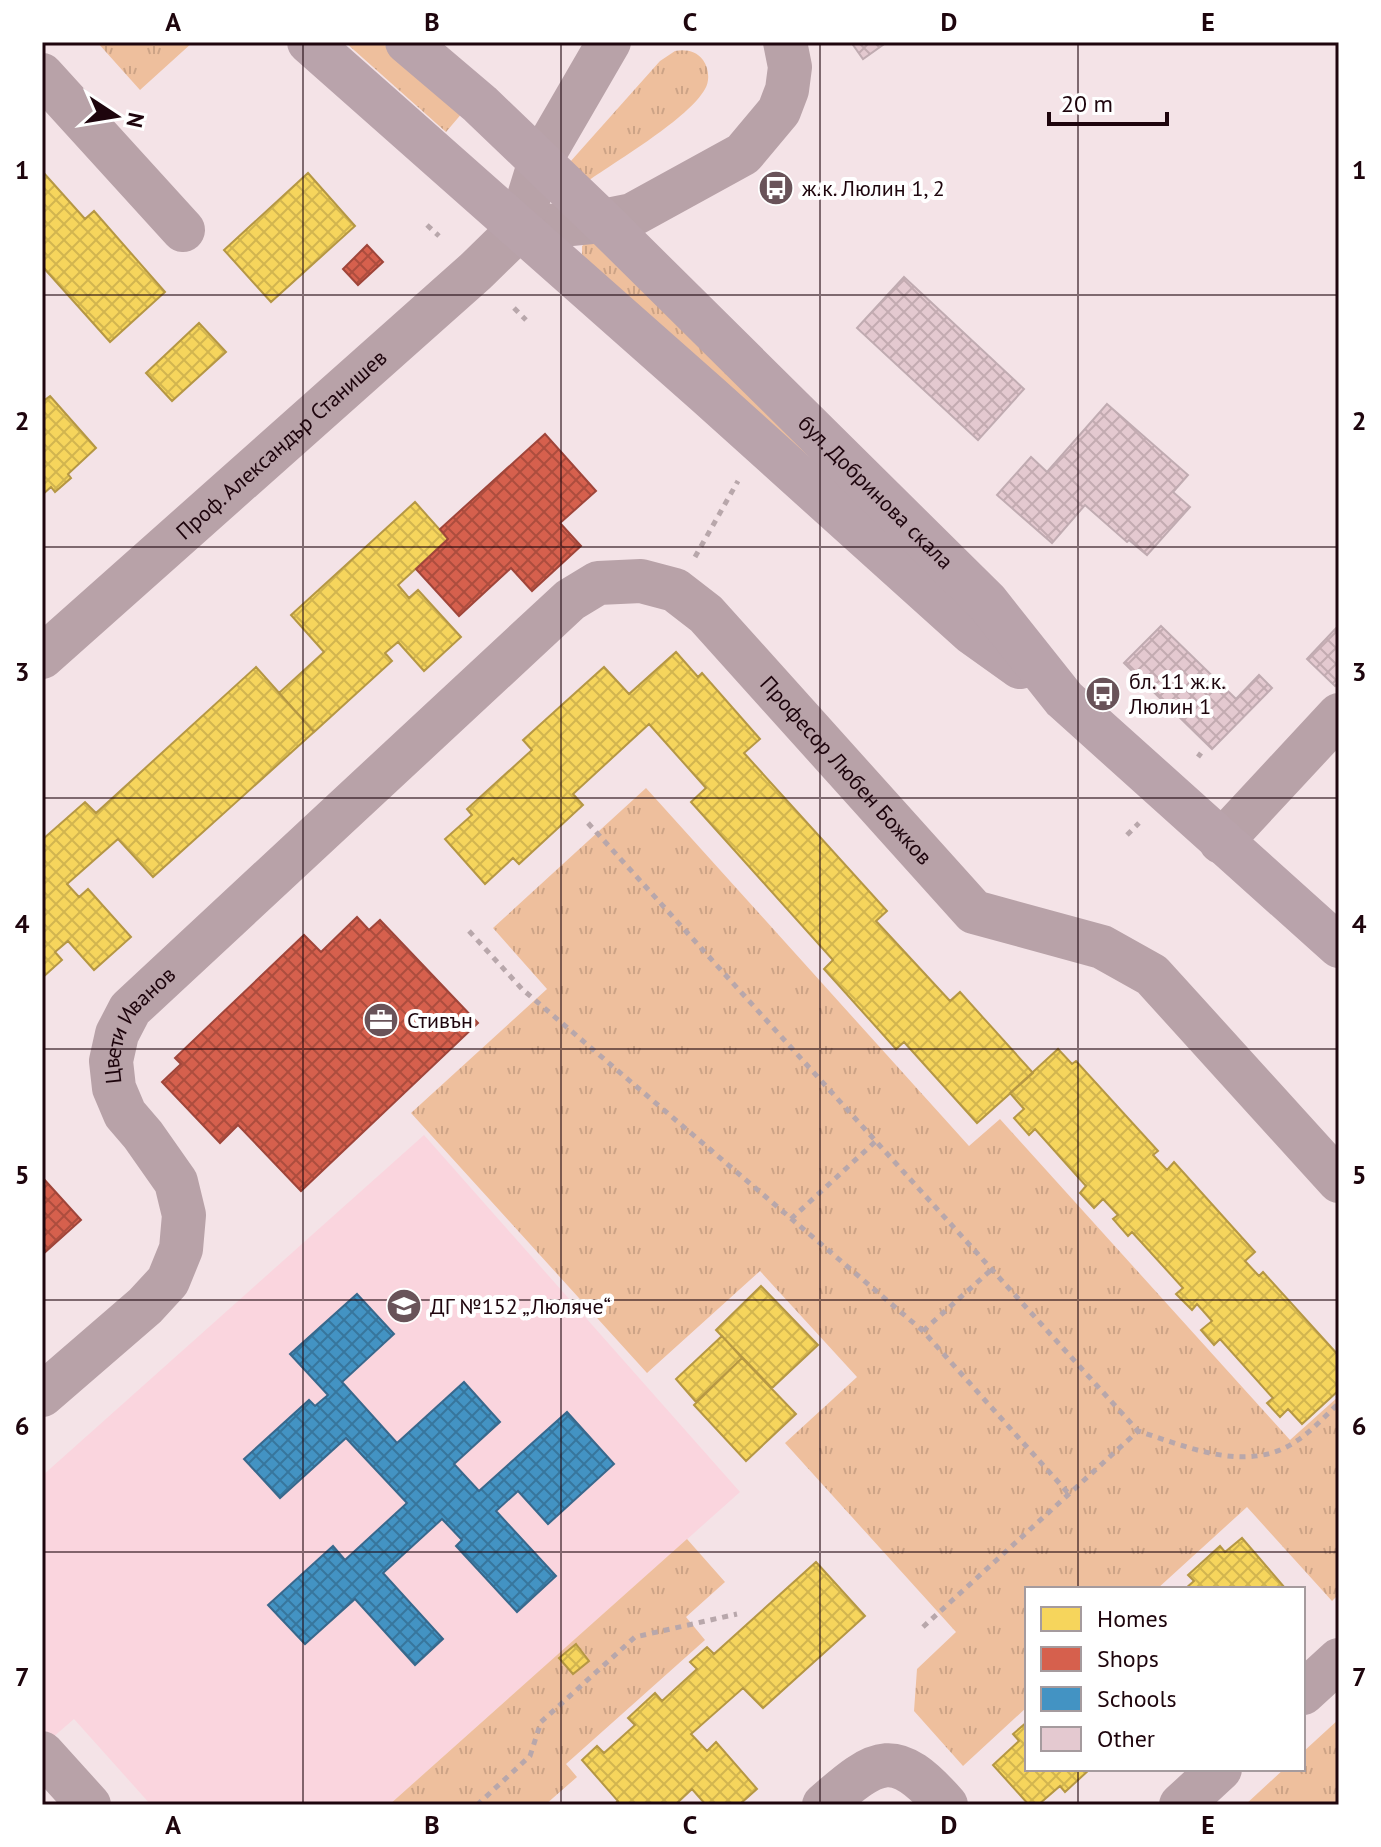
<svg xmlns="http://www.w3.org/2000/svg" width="1381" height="1847" font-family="'PT Sans',sans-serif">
	<defs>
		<pattern id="grass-tufts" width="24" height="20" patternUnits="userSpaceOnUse" patternTransform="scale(2)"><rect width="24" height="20" fill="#eebf9d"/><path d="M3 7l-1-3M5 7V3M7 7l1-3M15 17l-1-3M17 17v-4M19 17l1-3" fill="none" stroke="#cca386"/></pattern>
		<pattern id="homes-cross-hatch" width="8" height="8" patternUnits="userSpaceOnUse" patternTransform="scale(2)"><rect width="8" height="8" fill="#f6d55c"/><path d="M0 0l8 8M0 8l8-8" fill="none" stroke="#d2b54f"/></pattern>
		<pattern id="shops-cross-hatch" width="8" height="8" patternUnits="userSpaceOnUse" patternTransform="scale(2)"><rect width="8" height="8" fill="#d6604d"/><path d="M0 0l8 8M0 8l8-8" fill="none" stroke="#ad4d3e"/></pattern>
		<pattern id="schools-cross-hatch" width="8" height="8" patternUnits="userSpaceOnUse" patternTransform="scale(2)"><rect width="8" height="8" fill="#4393c3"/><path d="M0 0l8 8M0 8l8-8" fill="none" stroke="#37769d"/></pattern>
		<pattern id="building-cross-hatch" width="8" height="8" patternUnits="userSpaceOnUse" patternTransform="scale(2)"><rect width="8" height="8" fill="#e4c9d0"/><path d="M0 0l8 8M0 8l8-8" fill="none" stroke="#c3abb1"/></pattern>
	</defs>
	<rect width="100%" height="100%" fill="#f4e3e7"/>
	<path fill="#fad5de" d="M424 1135 740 1492 389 1805H151L74 1719 52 1738 42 1726V1476Z"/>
	<path fill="url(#grass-tufts)" d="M97 42H193L140 90Z
		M345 42H381L463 112 446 132Z
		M675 51C686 49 696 51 703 60 709 68 710 81 705 89 689 118 618 160 588 181L570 162 660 61Z
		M591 239 912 548 582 256V246Z
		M646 788 969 1146 1000 1119 1290 1440 1339 1396V1594L1332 1601 1247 1507 1157 1589H1027V1707L963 1766 914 1711 917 1669 956 1632 785 1443 857 1377 760 1271 647 1373 411 1113 547 989 493 928Z
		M687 1539 725 1582 686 1617 705 1640 566 1764 577 1777 545 1805H389Z
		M1339 1719V1805H1245L1284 1769H1303V1752Z"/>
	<path fill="url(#homes-cross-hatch)" stroke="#b59744" stroke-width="2" d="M42 171 85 219 94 211 165 292 110 342 42 266Z
		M308 173 355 226 271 302 224 250Z
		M199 323 226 352 172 401 146 373Z
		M50 396 96 448 68 474 71 478 55 492 51 487 42 495V402Z
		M415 502 448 539 398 585 409 598 418 590 461 637 424 671 398 642 385 653 392 661 314 732 279 693 324 652 291 615Z
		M676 652 698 677 702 673 760 739 744 753 887 911 876 921 950 1001 960 992 1033 1073 977 1123 904 1042 896 1049 824 969 833 960 691 802 706 788 649 724 573 794 583 805 519 864 513 858 485 884 445 839 472 815 467 809 532 750 523 740 604 667 629 694Z
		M256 667 314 732 153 877 118 839 67 884 79 897 88 889 131 937 94 970 68 941 55 952 62 960 42 978V840L85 802 96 813Z
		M1058 1049 1072 1064 1076 1061 1158 1151 1153 1155 1167 1170 1174 1162 1255 1252 1245 1261 1259 1276 1263 1272 1339 1356V1390L1302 1424 1288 1409 1280 1417 1267 1403 1273 1398 1220 1339 1214 1345 1201 1330 1212 1321 1197 1304 1192 1310 1176 1294 1183 1288 1132 1232 1128 1236 1113 1219 1118 1215 1103 1199 1094 1208 1080 1193 1086 1186 1035 1129 1029 1135 1014 1118 1024 1109 1010 1093Z
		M761 1286 818 1345 772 1388 716 1330Z
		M722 1336 742 1358 696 1402 676 1379Z
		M742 1358 796 1414 746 1461 694 1405Z
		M1242 1538 1285 1588 1185 1589 1194 1581 1188 1575 1220 1546 1225 1552Z
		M816 1562 865 1616 763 1708 743 1688 691 1734 707 1751 716 1742 757 1789 739 1805H706L692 1789 675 1805H613L618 1801 582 1760 597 1746 604 1753 635 1725 628 1718 655 1693 662 1701 697 1669 690 1662 707 1647 714 1654Z
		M576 1644 589 1661 573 1674 559 1658Z
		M1027 1722V1769H1090L1065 1792 1060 1786 1038 1805H1029L993 1765 1019 1741 1013 1734Z"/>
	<path fill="url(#shops-cross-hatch)" stroke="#9f453a" stroke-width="2" d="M367 245 383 262 358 285 343 269Z
		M545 434 596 491 560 523 581 546 532 591 511 568 459 616 416 569 448 539 440 529Z
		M357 917 369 930 380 920 478 1023 301 1191 238 1125 220 1143 162 1082 181 1064 175 1058 304 935 321 952Z
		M42 1177 81 1220 42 1255Z"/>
	<path fill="url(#schools-cross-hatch)" stroke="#38688c" stroke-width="2" d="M357 1294 394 1334 342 1382 397 1443 464 1382 500 1422 454 1464 479 1491 567 1412 614 1464 548 1524 518 1491 496 1511 556 1576 517 1612 456 1546 462 1540 442 1519 383 1573 443 1639 415 1665 355 1599 305 1644 268 1605 333 1546 345 1560 407 1503 346 1438 280 1498 244 1459 309 1400 315 1406 328 1395 290 1354Z"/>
	<path fill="url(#building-cross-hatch)" stroke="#c0abb1" stroke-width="2" d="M851 42H887L863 59Z
		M904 277 1024 389 978 440 857 328Z
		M1107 404 1188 475 1173 492 1190 507 1147 555 1129 540 1127 542 1085 505 1052 543 997 495 1031 457 1047 472Z
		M1339 625V681L1335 686 1307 659Z
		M1161 626 1236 699 1259 675 1272 688 1212 749 1124 663Z"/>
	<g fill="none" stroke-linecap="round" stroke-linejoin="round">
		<path stroke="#b8a7ab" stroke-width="5" stroke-dasharray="6 6" stroke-linecap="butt" d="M427 225 439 236
			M514 308 526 320
			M695 557 738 481
			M1198 757 1201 753
			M588 823 1138 1431
			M1127 835 1139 823
			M469 931 522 989 923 1331 1069 1494
			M791 1219 876 1141
			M923 1331 992 1269
			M923 1627 1138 1431C1188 1447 1249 1475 1298 1440 1313 1430 1326 1415 1339 1403
			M477 1805 530 1756 541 1722 635 1637 737 1614"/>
		<g stroke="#b8a2a8" stroke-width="44">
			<path d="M42 75 183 230"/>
			<path d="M519 229 602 221 632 215 743 154 779 111 787 90 790 67 785 42"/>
			<path id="s1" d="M42 657 476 271 519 229 540 161 609 42"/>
			<path d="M1221 842 1339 715"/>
			<path id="s2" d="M42 1395 145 1306 168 1281 181 1249 184 1215 176 1182 143 1135 125 1114 114 1088 111 1061 117 1034 130 1009 570 600 598 583 641 581 675 590 706 614 974 912 1102 947 1152 975 1339 1181"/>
			<path d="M1303 1693 1339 1660"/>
			<path d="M42 1753 89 1805"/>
			<path d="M824 1805C878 1757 895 1747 946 1805"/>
			<path d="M1181 1805 1220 1769"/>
		</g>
		<g stroke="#b9a3ab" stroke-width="44">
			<path d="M309 42 708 395 971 632 1020 667"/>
			<path id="s3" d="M407 42 480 104 602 221 987 602 1064 699 1339 946"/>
		</g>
	</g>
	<path fill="none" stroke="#1e050d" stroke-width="2" stroke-opacity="0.55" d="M303 42V1805M561 42V1805M820 42V1805M1078 42V1589M42 295H1339M42 547H1339M42 798H1339M42 1049H1339M42 1300H1339M42 1552H1339M1078 1769V1805"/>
	<defs>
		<symbol id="bus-disc" viewBox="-11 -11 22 22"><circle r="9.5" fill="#695359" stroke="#fff"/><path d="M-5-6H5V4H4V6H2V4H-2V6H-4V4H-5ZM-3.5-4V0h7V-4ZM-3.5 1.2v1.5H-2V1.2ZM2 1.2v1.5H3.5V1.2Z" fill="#fff"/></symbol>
		<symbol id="office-disc" viewBox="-11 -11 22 22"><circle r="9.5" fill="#695359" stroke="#fff"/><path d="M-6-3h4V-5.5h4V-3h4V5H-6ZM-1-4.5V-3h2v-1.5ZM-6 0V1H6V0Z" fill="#fff"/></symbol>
		<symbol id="school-disc" viewBox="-11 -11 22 22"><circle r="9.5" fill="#695359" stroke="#fff"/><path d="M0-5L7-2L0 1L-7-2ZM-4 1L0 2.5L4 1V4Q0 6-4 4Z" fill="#fff"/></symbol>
	</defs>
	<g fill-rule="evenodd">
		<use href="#bus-disc" x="756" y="168" width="40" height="40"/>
		<use href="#bus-disc" x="1083" y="674" width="40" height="40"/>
		<use href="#office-disc" x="361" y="1000" width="40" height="40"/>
		<use href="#school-disc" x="384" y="1286" width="40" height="40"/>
	</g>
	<g text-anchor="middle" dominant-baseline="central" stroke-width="8" stroke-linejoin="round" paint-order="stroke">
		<g font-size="22" fill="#1e050d" stroke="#fff" text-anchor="start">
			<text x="802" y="188">ж.к. Люлин 1, 2</text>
			<text x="1129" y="681">бл. 11 ж.к.<tspan x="1129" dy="25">Люлин 1</tspan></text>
			<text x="407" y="1020">Стивън</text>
			<text x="430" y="1306">ДГ №152 „Люляче“</text>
		</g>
		<g font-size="22" fill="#1e050d" stroke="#fff">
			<text stroke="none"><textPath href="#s1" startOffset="320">Проф. Александър Станишев</textPath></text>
			<text stroke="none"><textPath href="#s3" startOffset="650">бул. Добринова скала</textPath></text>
			<text stroke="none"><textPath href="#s2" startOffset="1430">Професор Любен Божков</textPath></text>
			<text stroke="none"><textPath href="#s2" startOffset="458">Цвети Иванов</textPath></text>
		</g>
	</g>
	<rect width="1381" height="1847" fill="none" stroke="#ffffff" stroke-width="88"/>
	<rect x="1025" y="1587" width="280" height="184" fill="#ffffff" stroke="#a59b9e" stroke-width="2"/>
	<rect x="1041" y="1607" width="40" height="24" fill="#f6d55c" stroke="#a59b9e" stroke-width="2"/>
	<text x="1097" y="1627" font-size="24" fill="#1e050d">Homes</text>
	<rect x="1041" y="1647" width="40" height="24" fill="#d6604d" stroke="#a59b9e" stroke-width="2"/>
	<text x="1097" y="1667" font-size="24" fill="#1e050d">Shops</text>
	<rect x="1041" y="1687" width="40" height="24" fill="#4393c3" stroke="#a59b9e" stroke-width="2"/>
	<text x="1097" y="1707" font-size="24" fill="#1e050d">Schools</text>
	<rect x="1041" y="1727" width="40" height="24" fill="#e4c9d0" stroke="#a59b9e" stroke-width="2"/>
	<text x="1097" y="1747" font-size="24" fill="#1e050d">Other</text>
	<g transform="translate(116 116) rotate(102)" stroke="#ffffff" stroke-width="6" paint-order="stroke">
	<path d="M0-6L14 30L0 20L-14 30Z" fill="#1e050d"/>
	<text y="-12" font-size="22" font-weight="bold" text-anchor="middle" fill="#1e050d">N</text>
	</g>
	<path d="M1049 112v12h118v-12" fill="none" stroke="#1e050d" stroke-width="4"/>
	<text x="1061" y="112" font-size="24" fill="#1e050d" stroke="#ffffff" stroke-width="6" paint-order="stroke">20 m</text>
	<rect x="44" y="44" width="1293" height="1759" fill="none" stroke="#1e050d" stroke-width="3"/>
	<g font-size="26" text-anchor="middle" font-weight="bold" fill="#1e050d">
		<text x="173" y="31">A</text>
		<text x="432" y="31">B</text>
		<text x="690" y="31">C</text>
		<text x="949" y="31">D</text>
		<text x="1208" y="31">E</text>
		<text x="22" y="179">1</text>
		<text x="1359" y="179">1</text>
		<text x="22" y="430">2</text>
		<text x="1359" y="430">2</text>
		<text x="22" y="681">3</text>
		<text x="1359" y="681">3</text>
		<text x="22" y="933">4</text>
		<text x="1359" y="933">4</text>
		<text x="22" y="1184">5</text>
		<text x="1359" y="1184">5</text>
		<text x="22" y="1435">6</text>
		<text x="1359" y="1435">6</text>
		<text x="22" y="1686">7</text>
		<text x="1359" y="1686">7</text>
		<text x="173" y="1834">A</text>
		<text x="432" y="1834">B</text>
		<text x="690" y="1834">C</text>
		<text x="949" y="1834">D</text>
		<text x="1208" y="1834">E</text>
	</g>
</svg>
